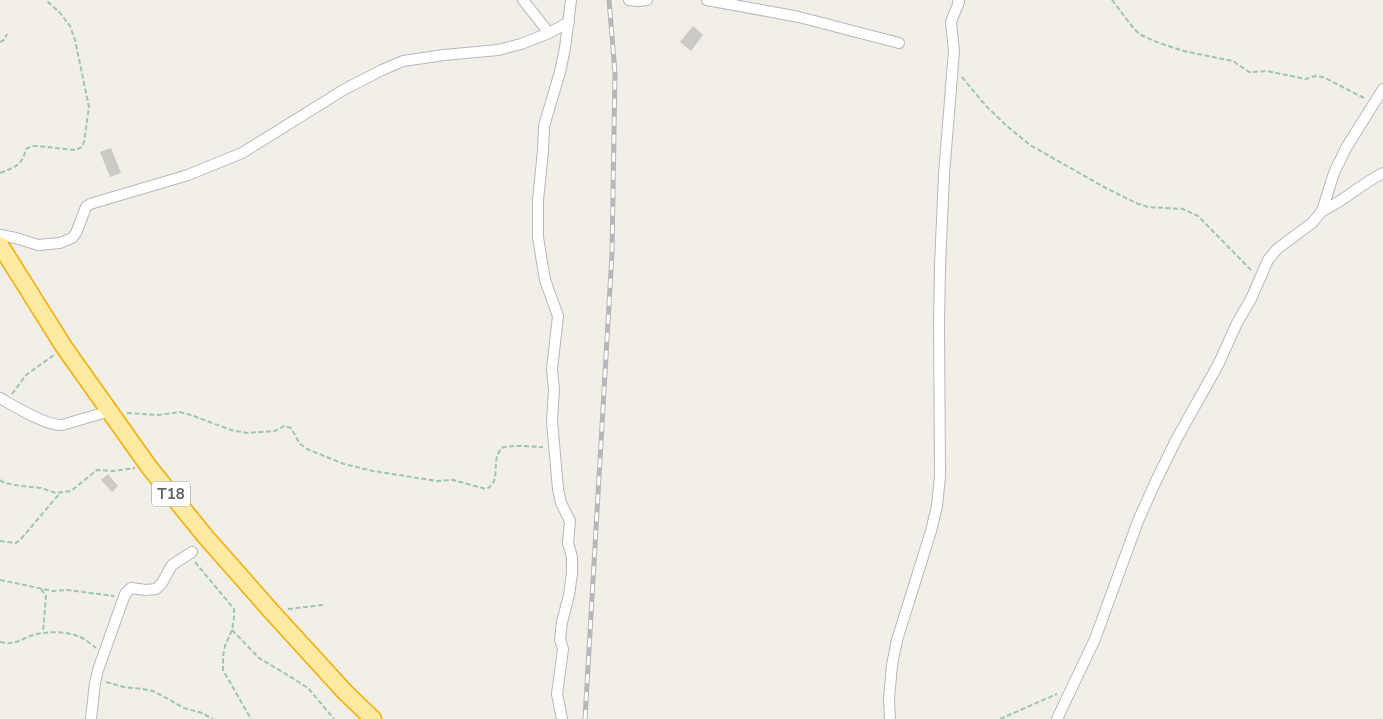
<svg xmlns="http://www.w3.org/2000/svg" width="1383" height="719" font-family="'Nunito Sans',sans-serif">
	<rect width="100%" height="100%" fill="#f1efe8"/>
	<path fill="#cccac5" d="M693 26 703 35 691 51 680 42Z
		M111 148 121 173 110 177 100 152Z
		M108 474 118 486 112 492 101 480Z"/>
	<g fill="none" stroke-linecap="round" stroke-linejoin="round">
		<defs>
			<path id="minor" d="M523 0 549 33
				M629 0 637 1 647 0
				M707 0 799 17 899 43
				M1322 211C1344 201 1361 184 1383 173
				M0 235 16 238 38 245 60 243 72 238 76 233 86 207 90 204 188 175 242 153 345 89 382 70 403 61 444 55 498 50 521 44 549 33 569 22
				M0 398C14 406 46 426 62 425L110 411
				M91 719 95 683 98 670 125 594 131 588 146 590 156 589 162 583 172 565 192 552
				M562 719 557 694 563 649 560 639 562 622 569 595 572 573V557L568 543 570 521 561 503 558 489 552 421 554 390 552 369 558 316 545 280 541 256 538 237V200L543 151 544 126 560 72 565 48 571 0
				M890 719 889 699 892 665 897 640 931 531 937 506 940 476 939 323 940 266 944 174 954 51 951 22 959 2 958 0
				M1057 719 1095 639 1138 521 1155 483 1176 440 1218 365 1237 323 1251 299 1268 260 1277 249 1312 223 1322 211 1334 173 1346 148 1383 89"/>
			<path id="trunk" d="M0 245 64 347 149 467 205 536 271 611 345 692 373 719"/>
		</defs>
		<use href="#minor" stroke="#b5b8bc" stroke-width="12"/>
		<use href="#trunk" stroke="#f9ab00" stroke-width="19"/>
		<path stroke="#9cc7a9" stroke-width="2" stroke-dasharray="5 2.5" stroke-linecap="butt" d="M1112 0 1134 29 1141 35 1159 43 1184 51 1233 61 1249 72H1252L1267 71 1306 79 1315 76 1323 77 1364 98
			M0 42 4 40 7 34
			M962 77 986 106 1008 127 1030 145 1104 187 1136 203 1148 207 1183 209 1198 216 1253 272
			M0 173C15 167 22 166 26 149L32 146H38L75 150 82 147 84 142 89 107 75 40 70 26 60 13 46 0
			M12 394 26 375 54 355
			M127 413 158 415 180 412 191 415 231 430 247 433 275 431 284 426 291 428 300 444 307 449 344 464 373 471 437 481 453 480 486 489C499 484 494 467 497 456 498 454 500 450 501 448 515 444 529 447 543 447
			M0 480 5 483 21 486 41 488 56 493 71 491 97 470 113 471 135 468
			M0 541 16 543 21 539 60 493
			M195 562 234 609V618L232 630 225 646 223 656V670L251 719
			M0 580 53 591 67 590 114 596
			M41 589 46 596 43 632
			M288 609 323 605
			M232 630 259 658 294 679 308 688 334 719
			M0 642C17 645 19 640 33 635 45 631 68 631 80 637 85 639 91 644 96 648
			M106 682 124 687 143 689 153 691 170 700 184 708 202 713 213 719
			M1000 719 1057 694"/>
		<use href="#minor" stroke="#fff" stroke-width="10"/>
		<use href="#trunk" stroke="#feeaa1" stroke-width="16"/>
		<defs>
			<path id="rail" d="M585 719 612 253 615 73 609 0"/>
		</defs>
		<use href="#rail" stroke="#b6b7b8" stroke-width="5"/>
		<use href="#rail" stroke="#fff" stroke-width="3" stroke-dasharray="9" stroke-linecap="butt"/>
	</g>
	<g text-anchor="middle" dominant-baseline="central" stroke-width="5" stroke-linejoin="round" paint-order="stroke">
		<rect fill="#fff" stroke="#8f9295" stroke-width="1" x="152" y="481.5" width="38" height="25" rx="4"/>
		<g font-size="15" font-weight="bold" fill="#5f6368">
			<text x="171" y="494">T18</text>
		</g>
	</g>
</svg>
